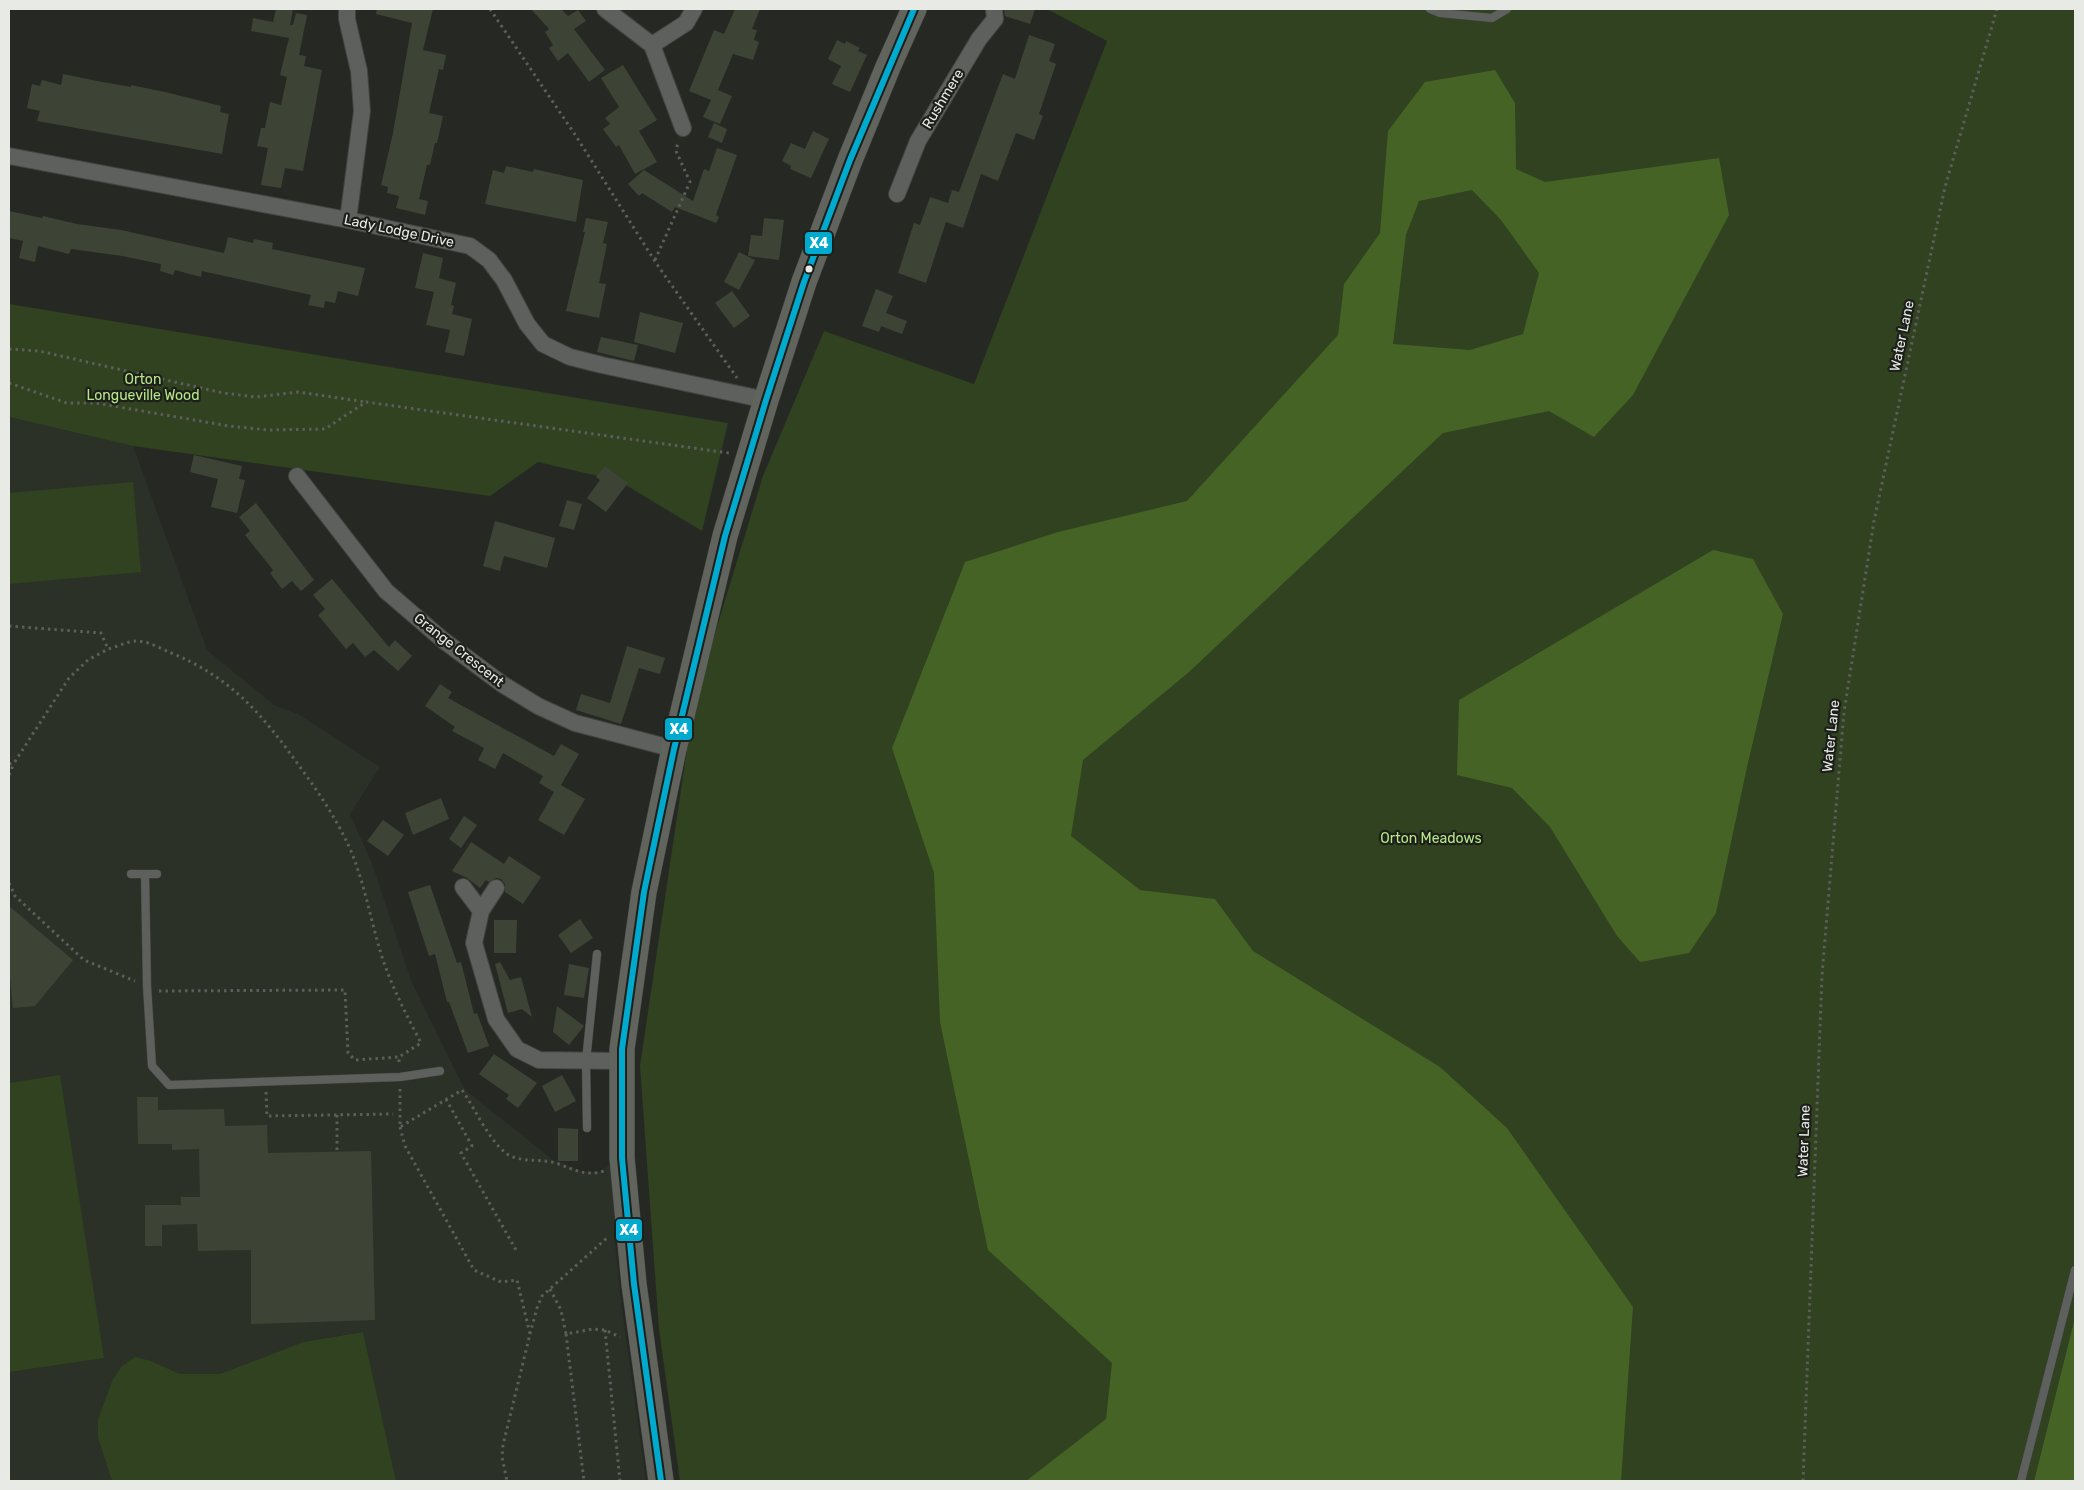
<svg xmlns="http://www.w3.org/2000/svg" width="2084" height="1490" font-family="Rubik,sans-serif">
	<rect width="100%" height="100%" fill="#262824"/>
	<path fill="#2b3127" d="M9 417 133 446 207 650 274 705 298 714 380 767 350 814 373 866 412 983 465 1090 552 1159 584 1172H599L613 1163 615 1243 621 1302 646 1481H396L363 1332 303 1342 220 1374H180L151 1361 112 1381 98 1419V1438L112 1481H9Z"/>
	<path fill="#30421f" d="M1047 9H2075V1317L2034 1481H680L659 1329 640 1066 694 702 763 476 824 331 974 384 1107 41Z
		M9 304 728 423 702 531 619 481 538 462 490 496 133 446 9 417Z
		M133 482 141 572 9 584V493Z
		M60 1075 104 1358 9 1372V1083Z
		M363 1332 396 1481H112L98 1438V1419L112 1381 122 1366 135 1357 151 1361 180 1374H220L303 1342Z"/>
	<path fill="#456324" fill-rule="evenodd" d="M1495 70 1515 103 1516 169 1545 182 1719 158 1729 215 1633 395 1594 437 1549 411 1443 433 1189 672 1083 760 1071 836 1140 890 1215 899 1253 951 1440 1067 1507 1128 1633 1307 1621 1481H1026L1106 1419 1112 1363 988 1250 940 1022 934 873 892 748 965 562 1058 532 1187 501 1338 335 1344 284 1380 233 1388 131 1425 82ZM1472 190 1501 220 1539 273 1523 334 1470 350 1393 344 1406 235 1419 201Z
		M1713 550 1753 559 1783 614 1747 767 1716 913 1689 953 1640 962 1617 936 1550 827 1512 788 1457 775 1459 700Z
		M2075 1317V1481H2034Z"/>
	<path fill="#3d4435" d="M276 9H293L290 25H293L296 13 307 15 299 55 306 56 304 66 322 70 303 171 285 168 281 188 261 185 268 148 257 146 261 128H265L270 102 281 105 287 77 280 75 289 38 251 31 253 18 273 22Z
		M377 9H433L423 50 446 55 443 70 439 69 429 113 443 116 437 143H435L430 165H427L419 199 428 201 425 215 396 208 399 196 387 193 388 187 381 185 393 133 412 23 376 14Z
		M531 9H561L568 16 578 10 586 21 574 29 605 70 589 82 568 53 558 61 549 48 553 45 545 32 549 29Z
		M735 9H760L752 29 757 30 754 40 759 42 753 60 733 54 718 90 732 96 720 124 703 117 711 100 689 91 714 30 724 34Z
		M1004 9H1035L1030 24 1005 16Z
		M1029 35 1055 44 1049 61 1056 64 1039 114 1043 116 1034 140 1016 133 998 181 981 174 963 228 946 222 926 283 898 273 914 223 920 225 930 197 948 203 952 190 959 192 1003 74 1015 79Z
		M837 40 845 44 846 41 860 48 858 51 867 55 850 92 832 84 841 66 828 59Z
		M623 65 657 120 639 131 657 162 635 174 619 145 616 147 603 129 610 124 605 118 619 107 601 78Z
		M63 74 97 81 131 87V85L165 92 221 106 220 112 229 114 222 154 37 121 40 111 27 108 32 84 40 86 42 80 61 85Z
		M714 123 727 129 722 143 708 137Z
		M813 131 829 139 811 178 790 169 791 166 782 161 791 143 805 149Z
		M717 148 737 155 716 215 719 217 716 223 675 207 672 212 642 193 639 196 628 184 644 170 693 201 704 169 709 171Z
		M506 166 533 172 534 169 583 180 576 222 485 204 493 170 504 173Z
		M9 211 42 218 43 216 77 224 121 230 224 253 228 237 253 243 254 239 273 243 272 249 365 268 358 296 338 291 335 303 325 301 324 308 308 305 311 295 202 271 201 277 175 270 173 275 160 271 161 264 122 256 71 249 69 254 38 246 35 262 19 258 23 241 9 238Z
		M586 218 608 222 603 243 607 244 599 283 606 284 599 318 566 311 585 232H583Z
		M764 218 784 220 779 260 748 256 751 235 762 236Z
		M739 252 755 260 739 290 724 282Z
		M423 253 443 258 439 278 456 283 451 305 454 306 452 314 472 319 464 356 445 352 450 330 426 325 434 292 415 288Z
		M876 289 893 296 886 313 907 321 902 334 881 326 879 332 862 326Z
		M732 291 750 316 734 328 715 303Z
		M640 312 683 323 675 353 634 342Z
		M601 337 638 345 634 361 597 352Z
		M194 455 242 466 239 479 245 480 237 513 211 507 218 479 190 472Z
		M605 466 628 483 606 512 587 498 600 480 596 477Z
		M567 500 582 504 574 530 559 526Z
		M256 503 314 580 301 591 292 581 282 589 270 573 273 570 245 535 250 531 239 517Z
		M495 521 555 538 547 568 504 556 500 571 483 566Z
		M332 579 389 647 395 640 412 656 398 671 374 650 365 657 353 643 346 649 318 615 325 609 313 595Z
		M627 646 665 658 660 674 639 668 621 724 576 710 581 694 610 703Z
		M440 684 452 692 448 698 554 756 561 744 579 754 561 785 585 799 564 835 538 820 554 792 539 783 543 776 503 753 495 769 478 760 484 748 452 731 455 727 425 706Z
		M441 798 449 819 413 835 405 813Z
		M464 816 477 825 461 848 449 839Z
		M383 820 404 835 388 856 367 841Z
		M471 842 504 864 509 856 541 877 523 904 505 892V884L501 879 496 878 489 882 486 880 480 888 467 878 452 871Z
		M430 885 457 963 461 962 474 1014 477 1013 489 1046 468 1053 449 1002H447L435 954 429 956 408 892Z
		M9 906 73 960 35 1006 13 1008 9 968Z
		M580 919 593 938 571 953 558 935Z
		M494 920H517L516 953H494Z
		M500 962 510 980 521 977 532 1017 522 1009 508 1013 495 964Z
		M569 964 589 968 584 998 564 995Z
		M557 1006 584 1026 569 1045 553 1032Z
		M494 1054 537 1083 518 1108 506 1099 509 1095 479 1074Z
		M562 1075 576 1101 555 1112 542 1086Z
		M137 1097H158V1110L224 1109 225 1126 267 1125 268 1153 371 1151 375 1320 251 1324V1250L198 1251 197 1224 162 1225V1246H145V1205H181V1197H200L199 1149 172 1150V1144H138Z
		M558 1128 578 1129V1161H558Z"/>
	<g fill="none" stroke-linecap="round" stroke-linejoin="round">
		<defs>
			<path id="lane" d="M1430 9 1440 13 1492 18 1507 9
				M131 874H157
				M145 874 147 986 152 1066 169 1085 400 1077 440 1071
				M587 1128 586 1061 597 954
				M2021 1481 2075 1270"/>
			<path id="street" d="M347 9V19L359 71 362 111 348 220
				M605 9 652 45 683 128
				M652 45 686 23 694 9
				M9 156 348 220 470 246 489 260 504 280 527 324 543 344 570 357 602 365 766 400
				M897 194 918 141 979 39 995 19 994 9
				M297 476 386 591 443 640 502 684 538 706 575 723 674 749
				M463 887 481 911
				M496 888 481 911 474 943 496 1019 517 1049 539 1060 622 1061"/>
			<path id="primary" d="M661 1481 634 1284 622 1158V1049L644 892 674 749 725 536 766 400 804 282 850 160 888 67 914 9"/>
		</defs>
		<use href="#lane" stroke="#424441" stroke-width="9"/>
		<use href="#street" stroke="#424441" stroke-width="18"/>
		<use href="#primary" stroke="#424441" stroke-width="26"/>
		<path stroke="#5d5e5b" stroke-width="3" stroke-dasharray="2.5 4" stroke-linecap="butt" d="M490 9 576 136 656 263 737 378
			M655 260 690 182 676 151 678 142
			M9 349 39 351 223 393 256 397 298 392 366 402
			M9 383 67 403H96L229 426 268 430 325 429 366 402 729 453
			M9 626 101 633 108 649C116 647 128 641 137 641 147 641 160 648 169 652 231 677 262 714 300 767 319 793 338 821 351 851 365 885 371 922 382 957 392 987 406 1014 421 1043L399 1057
			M9 764 14 763 69 678 88 660 108 649
			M9 775 14 763
			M9 883 15 896 84 960 135 981
			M159 991 345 990 348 1053 355 1060 399 1057V1065
			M400 1089V1127L462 1090C475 1108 493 1150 513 1157 527 1162 542 1159 556 1163 573 1169 585 1177 604 1171
			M266 1092 267 1116 393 1114
			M446 1099 472 1146 461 1153 516 1250
			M337 1115V1151
			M400 1127 405 1146 474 1270 501 1282 517 1280 530 1334 503 1445 502 1457 507 1481
			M550 1289 561 1310 566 1334 593 1329 605 1330 620 1337
			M605 1330 620 1481
			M530 1334 537 1308 542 1296 608 1237
			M566 1334 584 1481
			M1803 1481 1822 975 1844 712 1874 521 1945 187 1997 9"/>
		<use href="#lane" stroke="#5e605d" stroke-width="8"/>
		<use href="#street" stroke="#5e605d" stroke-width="16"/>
		<use href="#primary" stroke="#61645d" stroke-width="25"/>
		<defs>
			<path id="bus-1" d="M661 1481 634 1284 622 1158V1049L644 892 674 749 725 536 766 400 804 282 850 160 914 9"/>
		</defs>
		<use href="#bus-1" stroke="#1c1f1a" stroke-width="10"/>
		<use href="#bus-1" stroke="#00a9ce" stroke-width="6"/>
	</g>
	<circle fill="#e8eae6" stroke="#1c1f1a" stroke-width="2" cx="809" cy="269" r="4.5"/>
	<g text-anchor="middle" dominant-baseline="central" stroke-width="4.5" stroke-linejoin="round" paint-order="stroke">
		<g font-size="14" fill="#e8eae6" stroke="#1c1f1a">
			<text transform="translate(943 99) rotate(-59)">Rushmere</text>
			<text transform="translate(399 231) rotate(12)">Lady Lodge Drive</text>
			<text transform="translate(1902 336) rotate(-78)">Water Lane</text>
			<text transform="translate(459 650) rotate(38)">Grange Crescent</text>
			<text transform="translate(1831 736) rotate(-84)">Water Lane</text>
			<text transform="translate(1804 1141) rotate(-88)">Water Lane</text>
		</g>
		<g font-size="14" fill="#b6e787" stroke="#1c1f1a">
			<text x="143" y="379">Orton<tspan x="143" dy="16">Longueville Wood</tspan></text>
			<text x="1431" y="838">Orton Meadows</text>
		</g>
	</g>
	<g stroke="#1c1f1a" stroke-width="2">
		<rect x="804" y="231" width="29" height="24" rx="5" fill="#00a9ce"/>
		<rect x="664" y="717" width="29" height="24" rx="5" fill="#00a9ce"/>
		<rect x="615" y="1218" width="28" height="24" rx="5" fill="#00a9ce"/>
	</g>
	<g font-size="14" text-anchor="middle" font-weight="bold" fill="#fff">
		<text x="819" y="248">X4</text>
		<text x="679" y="734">X4</text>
		<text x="629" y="1235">X4</text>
	</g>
	<rect width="2084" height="1490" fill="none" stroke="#e8eae6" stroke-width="20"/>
</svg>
